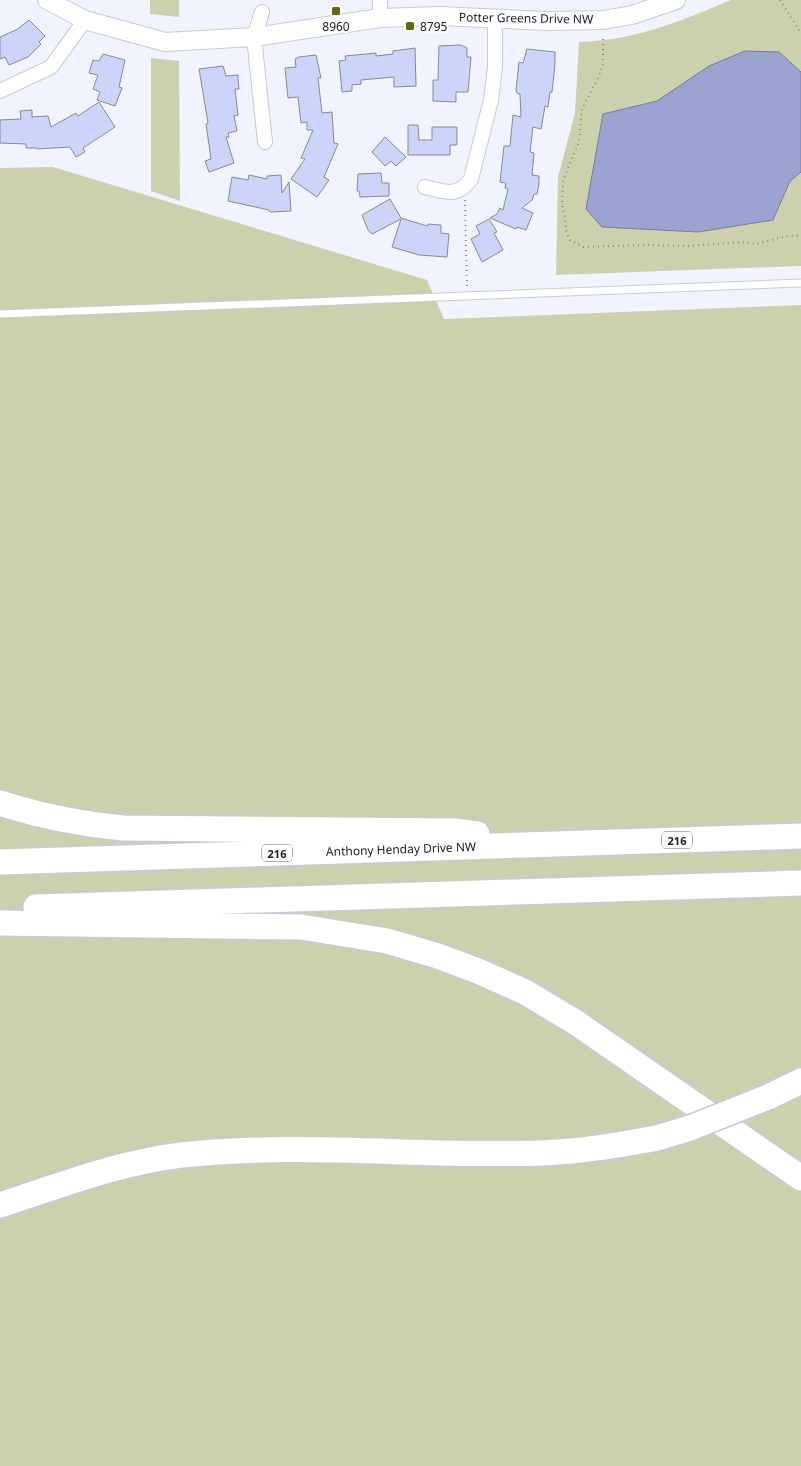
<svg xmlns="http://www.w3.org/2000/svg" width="801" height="1466" font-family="'Noto Sans',sans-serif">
	<rect width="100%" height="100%" fill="#f1f4ff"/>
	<path fill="#ccd0ac" d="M150 0H179V17L150 14Z
		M731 0H801V266L556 275 558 177 575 113 579 42C636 40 679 22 731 0Z
		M151 58 179 61 180 201 151 191Z
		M53 167 427 280 444 319 801 305V1466H0V168Z"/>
	<path fill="#9ba4d1" stroke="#767d9e" d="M745 51 779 52 801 72V172L790 181 773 220 698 232 602 227 586 209 603 114 657 101 709 66Z"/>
	<path fill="#ccd4fa" stroke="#878996" d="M29 20 45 36 39 42 41 44 28 57 9 65 5 57 0 59V37L18 29Z
		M461 45 467 48V57H471L468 92H456V102L433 101V80H438L439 46Z
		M415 48 416 86 394 87V77L361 80V84L352 85V91L342 92 339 61 346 60 345 56 376 53V56L393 54V51Z
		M527 49 555 52V64L552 92H550L548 107 545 106 541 129 533 127 530 152 534 153 532 175 539 176V184L537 194H534L532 200 522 208 533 213 526 230 517 227 516 229 490 218 497 214 500 208 503 210 508 189 505 188 506 183 500 182 504 146H510L513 115 521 117 520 94 517 93 516 90 519 62 523 63Z
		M103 54 125 60 119 87 122 88 115 106 97 100 100 92 93 89 98 75 89 73 93 60 99 61Z
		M316 55 321 78H318L322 113 332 112 334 143 338 144 324 177 329 180 317 197 291 179 305 159 301 158 313 130H307V122L301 123 298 97 288 98 285 68 296 67 295 59 299 57Z
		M223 66 226 76 238 75V80L239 89H235L238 115 234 116 237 131 228 133 229 137H226L234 163 209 172 205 161 211 159 206 124 208 123 199 69Z
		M99 102 115 127 83 148 85 152 76 157 70 147 37 149V148H26V144L0 143V120L21 119 20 111 32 110V117L48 116 51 127 76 113 78 116Z
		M408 125H418L419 140H432V127H457V145H450V155H408Z
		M385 137 406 157 396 166 391 161 385 166 372 152Z
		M381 173 382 183H389V196L360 197 359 191H357L358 174Z
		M249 175 267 179V176L281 175 282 193 289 182 291 211 270 212 269 210 228 201 232 177 248 180Z
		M390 199 401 218 427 226 428 224 441 225V233L449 234 447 257 419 255 392 247 401 219 372 234 368 230 362 215Z
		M489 219 497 232 494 233 503 250 482 262 471 239 480 234 476 226Z"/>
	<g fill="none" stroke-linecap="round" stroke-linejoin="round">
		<defs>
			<path id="service" d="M0 314 801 283"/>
			<path id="minor" d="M380 0V18
				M262 12 254 37 265 142
				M0 91 51 67 85 20
				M425 187C446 192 457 198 471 179L491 100 495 67V17"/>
			<path id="tertiary" d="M47 0 85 20 165 42 254 37 380 18 440 16 548 21 603 20 632 15 676 0"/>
			<path id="motorway" d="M0 803C40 816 81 824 123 828L455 831 477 834
				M0 862 801 836
				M36 907 801 883
				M0 923 301 927 387 941 438 956 478 971 525 992 575 1022 801 1178
				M768 1097 801 1081
				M0 1205C59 1186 120 1162 182 1155 301 1142 421 1157 541 1153 580 1152 618 1145 657 1138"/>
		</defs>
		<use href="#service" stroke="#c7cad8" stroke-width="9"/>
		<use href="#minor" stroke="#c7cad8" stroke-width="16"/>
		<use href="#tertiary" stroke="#c7cad8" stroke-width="20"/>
		<use href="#motorway" stroke="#c7cad8" stroke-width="28"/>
		<path stroke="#878991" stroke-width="2" stroke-dasharray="1 4" stroke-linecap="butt" d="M780 0 801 33
			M603 39V64L599 76 582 109 579 142 563 180 562 202 567 234 570 240 583 247 645 245 689 246 740 242 756 244 783 237 801 235
			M465 200 467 288"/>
		<use href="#service" stroke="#fff" stroke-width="7"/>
		<use href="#minor" stroke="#fff" stroke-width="14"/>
		<use href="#tertiary" stroke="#fff" stroke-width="18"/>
		<use href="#motorway" stroke="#fff" stroke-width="25"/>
		<defs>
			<path id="motorway-bridge" d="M657 1138 690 1128 768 1097"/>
		</defs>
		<use href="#motorway-bridge" stroke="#c7cad8" stroke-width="28" stroke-linecap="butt"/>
		<use href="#motorway-bridge" stroke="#fff" stroke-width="25"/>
	</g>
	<g fill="#646806" stroke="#fff" stroke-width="2">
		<rect x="331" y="6" width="10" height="10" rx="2.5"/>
		<rect x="405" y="21" width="10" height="10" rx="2.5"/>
	</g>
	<g text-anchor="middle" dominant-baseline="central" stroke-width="4" stroke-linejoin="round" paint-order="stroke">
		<g fill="#fff" stroke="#636467" stroke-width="1">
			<rect x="662" y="831.5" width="30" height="17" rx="4"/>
			<rect x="262" y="844.5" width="30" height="17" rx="4"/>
		</g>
		<g font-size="11" font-weight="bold" fill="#202126">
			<text x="677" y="840">216</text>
			<text x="277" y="853">216</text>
		</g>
		<g font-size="12" fill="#202126" stroke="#fff">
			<text transform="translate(526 18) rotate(1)">Potter Greens Drive NW</text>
			<text transform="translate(401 849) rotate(-2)">Anthony Henday Drive NW</text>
		</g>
		<g font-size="12" fill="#202126" stroke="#fff">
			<text x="336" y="26">8960</text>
			<text x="420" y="26" text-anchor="start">8795</text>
		</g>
	</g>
</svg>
